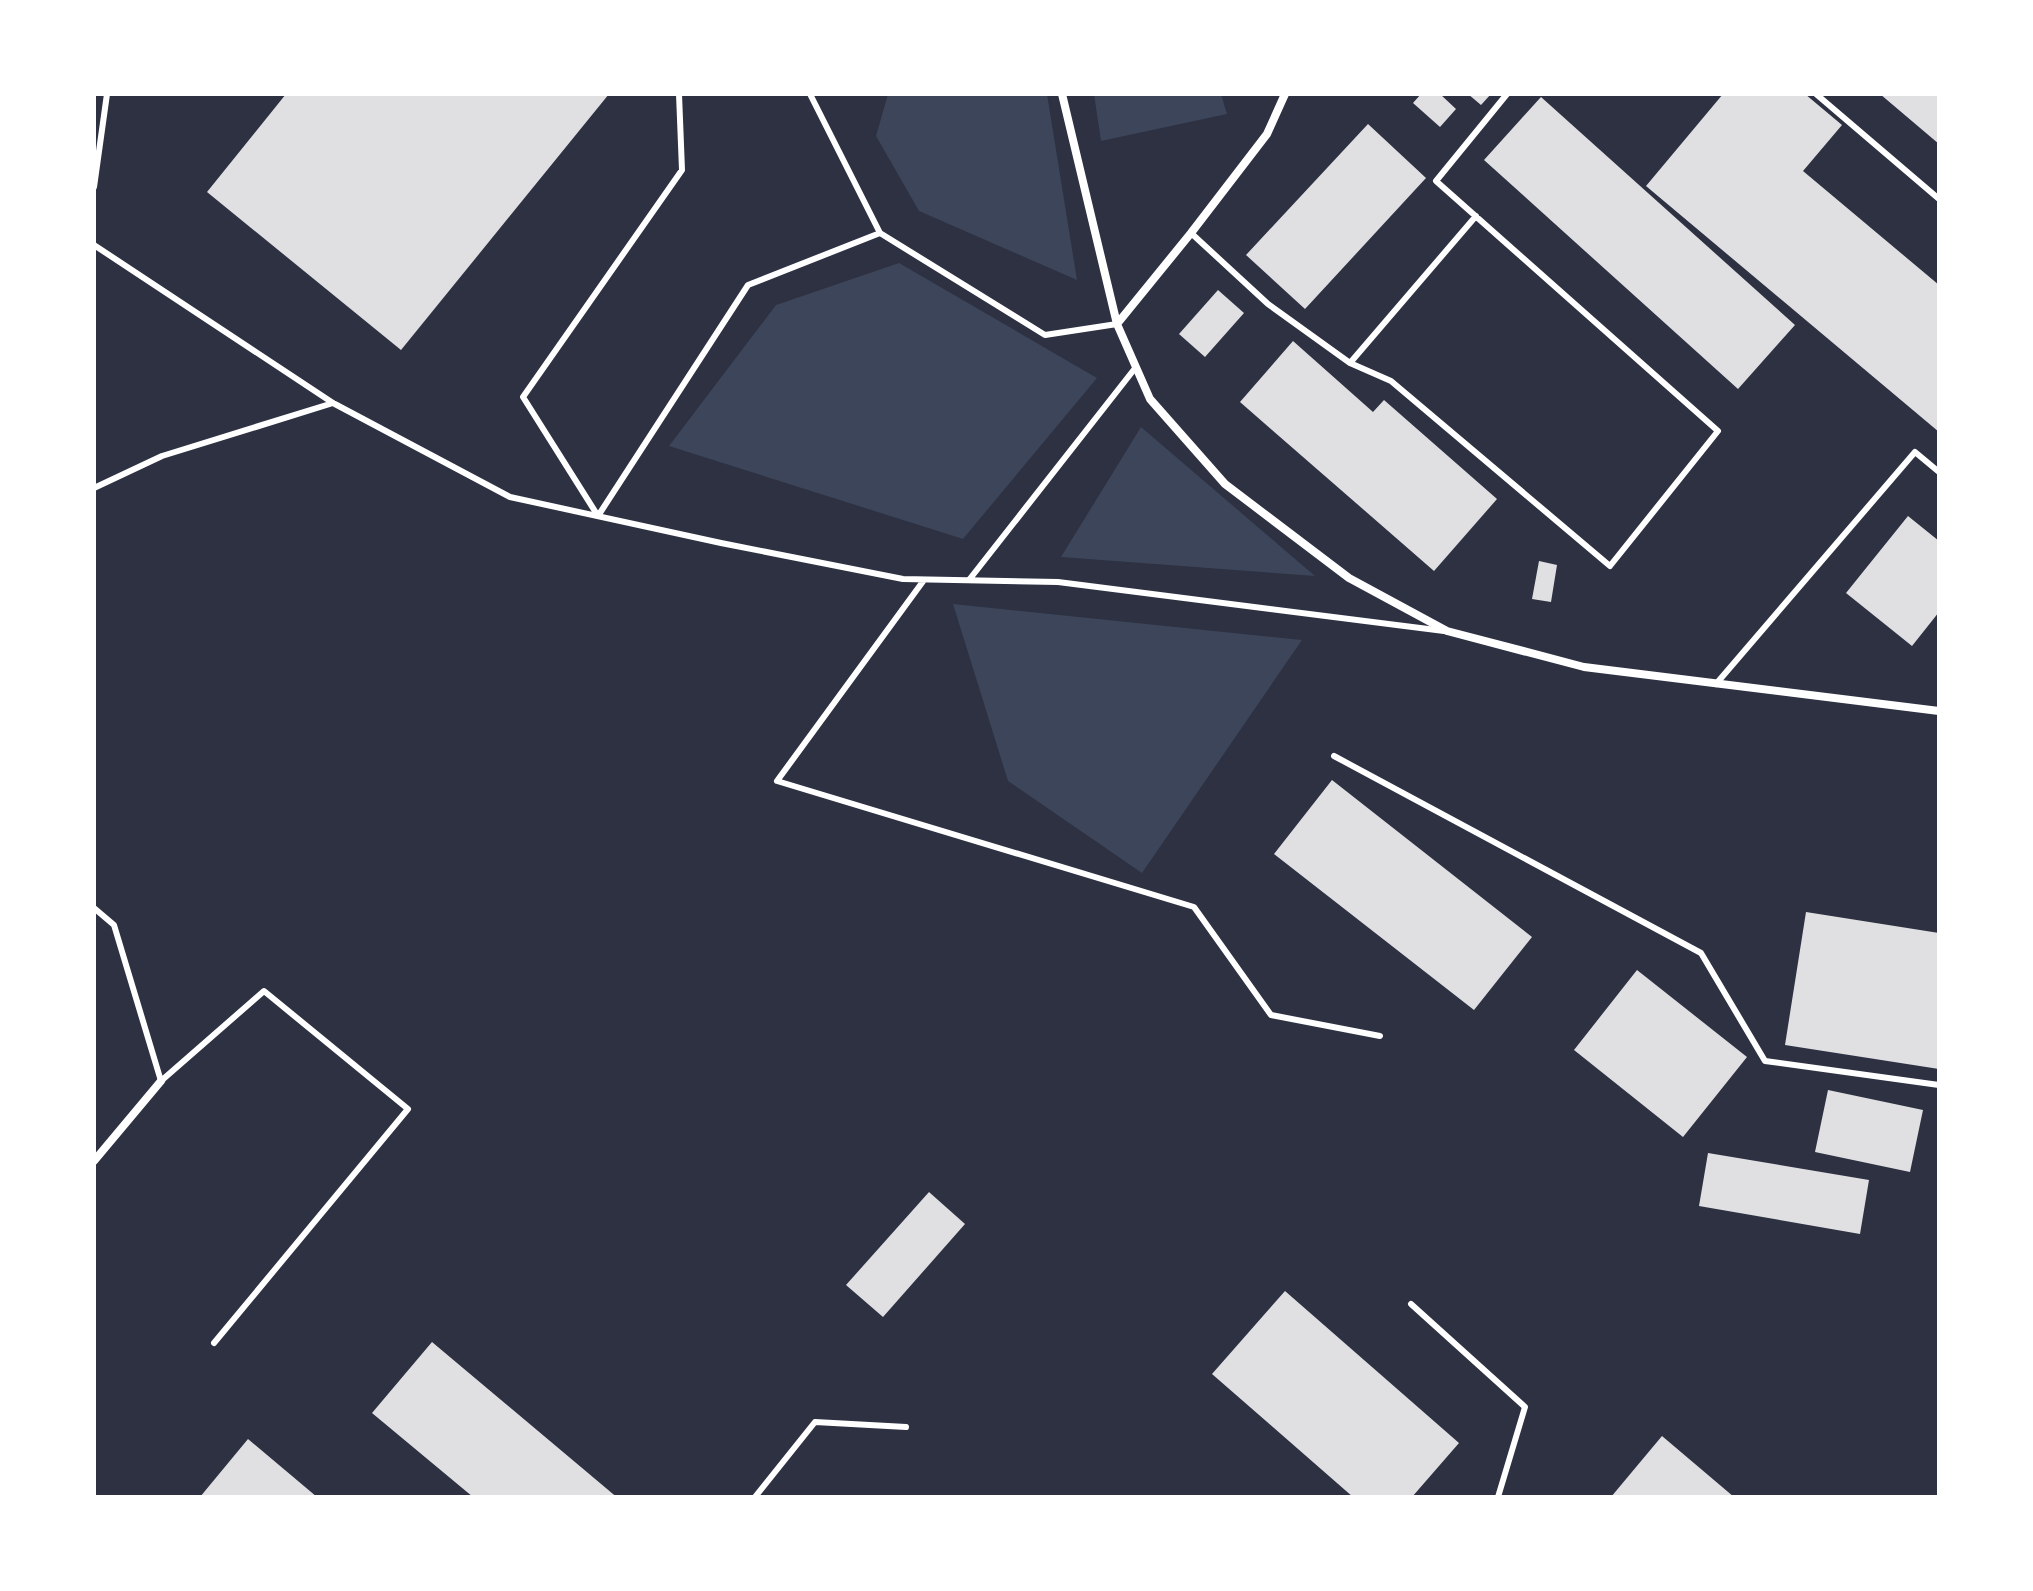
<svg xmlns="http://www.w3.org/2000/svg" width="2033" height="1591" font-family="'Sofia Sans Condensed',sans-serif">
	<rect width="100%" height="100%" fill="#2d3142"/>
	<path fill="#3c4559" d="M888 94H1047L1077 280 919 211 876 136Z
		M1094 94H1221L1227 114 1101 141Z
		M899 263 1097 378 963 539 669 446 776 305Z
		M1141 427 1315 576 1061 557Z
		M953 604 1302 640 1142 873 1008 781Z"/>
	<path fill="#e0e0e3" d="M286 94H609L401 350 207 192Z
		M1421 94H1440L1456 109 1440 127 1413 103Z
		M1468 94H1491L1481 105Z
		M1723 94H1805L1842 125 1803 171 1939 285V432L1646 186Z
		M1880 94H1939V144Z
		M1541 97 1795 325 1738 389 1484 160Z
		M1368 124 1426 178 1305 309 1246 255Z
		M1218 290 1244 313 1205 357 1179 334Z
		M1293 341 1373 412 1384 400 1497 499 1434 571 1240 402Z
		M1908 516 1939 541V612L1912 646 1846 593Z
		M1539 561 1557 565 1551 602 1532 599Z
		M1332 780 1532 937 1474 1010 1274 854Z
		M1806 912 1939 933V1069L1785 1045Z
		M1637 970 1747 1057 1683 1137 1574 1050Z
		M1828 1090 1923 1110 1910 1172 1815 1152Z
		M1708 1153 1869 1180 1860 1234 1699 1206Z
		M929 1192 965 1224 883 1317 846 1285Z
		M1285 1291 1459 1443 1412 1497H1353L1212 1374Z
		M432 1342 613 1494 617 1497H473L372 1413Z
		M1662 1436 1734 1497H1611Z
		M248 1439 317 1497H200Z"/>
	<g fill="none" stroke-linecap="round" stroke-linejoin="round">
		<path stroke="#fff" stroke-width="6" d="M679 94 682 170 523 397 598 516 748 285 880 233 1045 335 1117 324
			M810 94 880 233
			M1816 94 1939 199
			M94 187 107 94
			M1191 233 1268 304 1350 363 1391 381 1610 566 1718 431 1436 181 1507 94
			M94 245 333 403 510 497 721 543 903 579 1058 582 1444 631
			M1350 363 1476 216
			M94 488 162 456 333 403
			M924 580 777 781 1194 907 1271 1015 1380 1036
			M969 580 1136 367
			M1716 684 1915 452 1939 472
			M1334 756 1701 953 1765 1061 1939 1085
			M94 908 114 925 161 1081 264 991 408 1109 214 1343
			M1411 1304 1525 1407 1498 1497
			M755 1497 815 1422 906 1427"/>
		<path stroke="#fff" stroke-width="8" d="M1062 94 1117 324 1150 399 1225 484 1349 578 1447 631 1584 667 1939 711
			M1117 324 1191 233 1267 134 1285 94
			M94 1161 161 1081"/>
	</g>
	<rect width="2033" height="1591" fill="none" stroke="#ffffff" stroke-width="192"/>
</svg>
